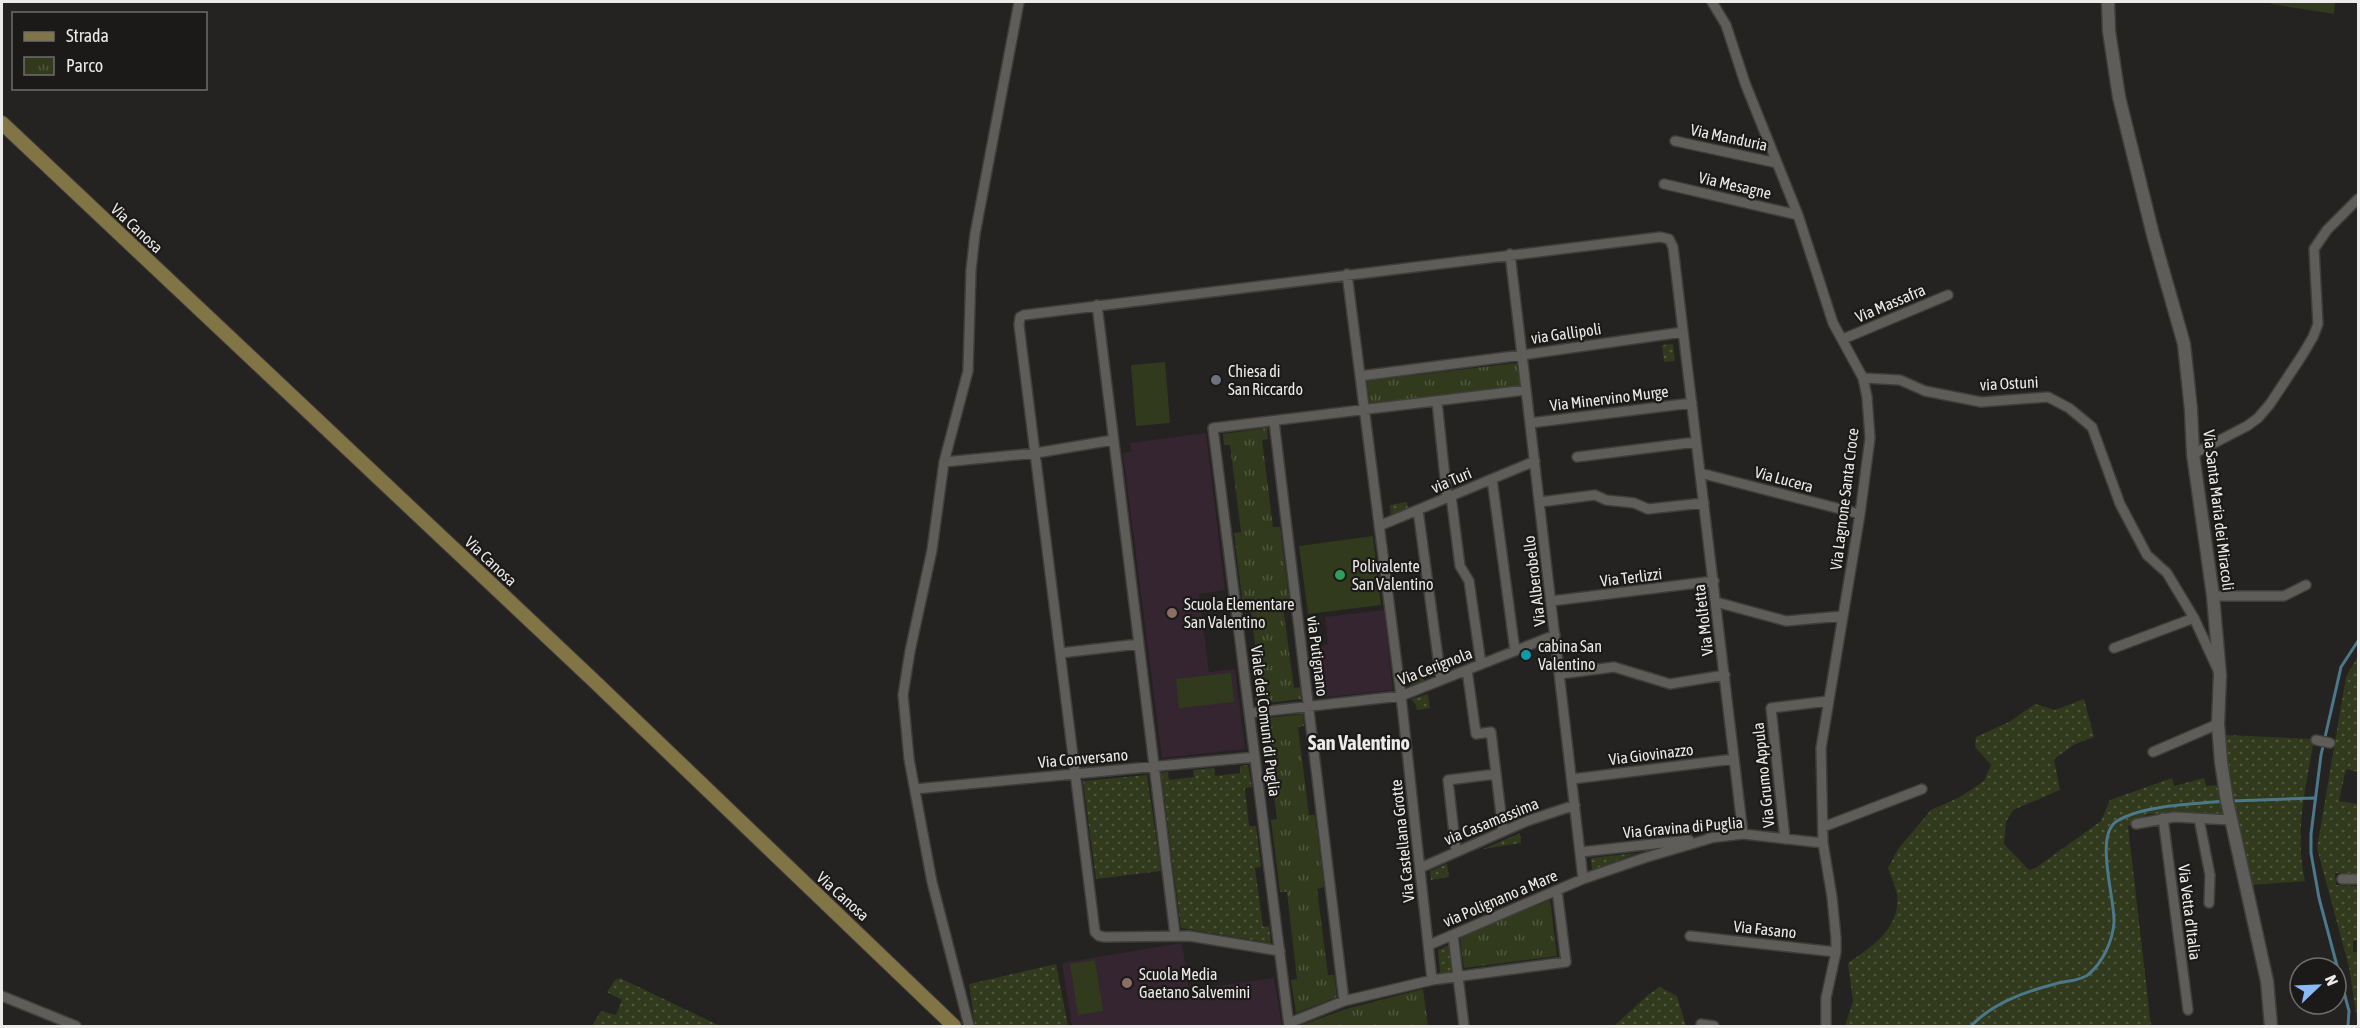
<svg xmlns="http://www.w3.org/2000/svg" width="2360" height="1028" font-family="'Asap Condensed',sans-serif">
	<defs>
		<pattern id="grass-dots" width="8" height="8" patternUnits="userSpaceOnUse" patternTransform="scale(1.5)"><rect width="8" height="8" fill="#313a1c"/><path d="M2 2h.1M6 6h.1" fill="none" stroke="#4f573d" stroke-width="1.8" stroke-linecap="round"/></pattern>
		<pattern id="park-tufts" width="24" height="20" patternUnits="userSpaceOnUse" patternTransform="scale(1.5)"><rect width="24" height="20" fill="#313a1c"/><path d="M3 7l-1-3M5 7V3M7 7l1-3M15 17l-1-3M17 17v-4M19 17l1-3" fill="none" stroke="#4f573d"/></pattern>
	</defs>
	<rect width="100%" height="100%" fill="#242321"/>
	<path fill="#342531" d="M1206 433 1225 590 1199 594 1209 672 1235 669 1245 749 1162 758 1123 453 1131 451 1130 443Z
		M1384 610 1393 690 1318 698 1313 649 1328 644 1325 617Z
		M1182 943 1189 990 1274 978 1282 1026H1072L1062 963Z"/>
	<path fill="url(#grass-dots)" d="M1673 344 1675 361 1664 362 1662 345Z
		M1407 502 1408 509 1391 517 1390 505Z
		M2358 656V772L2346 769 2339 801 2358 804V873H2335L2336 885 2357 886 2358 940 2353 941V952H2358V1026L2349 967 2317 848 2346 677Z
		M1423 673 1424 681 1410 686 1408 674Z
		M1428 694 1430 708 1417 710 1416 705 1411 699Z
		M2084 699 2094 737 2075 744 2054 759 2060 790 2013 810 2006 822 2004 844 2029 870 2037 867 2101 821 2110 800 2172 778 2174 786 2204 778 2206 786 2217 785 2223 817 2190 813 2148 814 2128 826 2151 1026H1845L1853 1001 1848 963C1872 947 1901 928 1897 895 1895 886 1891 876 1888 868L1898 849 1931 810 1960 797 1984 781 1991 765 1975 747 1976 737 2009 722 2035 704 2055 710Z
		M2224 735 2314 739C2306 788 2294 831 2305 881L2250 885 2228 787Z
		M1248 765 1252 787 1245 788 1249 826H1256L1261 867 1255 868 1263 927 1269 926 1271 943 1181 928 1161 773 1168 772 1169 780 1194 777 1193 770 1214 768 1215 776 1240 773V766Z
		M1147 775 1161 871 1096 879 1083 781Z
		M1520 833 1521 843 1483 849Z
		M1637 853 1592 870 1591 858Z
		M1447 864 1449 877 1431 880 1430 871Z
		M1449 945 1452 973 1440 974 1438 950Z
		M1056 964 1068 1026H975L969 984Z
		M620 978 720 1026H592L601 1011 616 1015 622 1000 607 992 615 980Z
		M1660 987 1677 996 1686 1026H1614L1649 994Z"/>
	<path fill="url(#park-tufts)" d="M1517 363 1520 386 1370 404 1367 381Z
		M1267 428 1268 439 1262 440 1273 527H1280L1289 599 1282 600 1294 688 1300 687 1302 699 1256 704 1255 693 1261 692 1250 604 1243 605 1234 533 1241 532 1230 445H1224L1223 434Z
		M1303 714 1304 726 1298 727 1309 815H1315L1324 887 1317 889 1328 975H1334L1337 997 1296 1013 1291 980 1297 979 1287 892H1280L1271 820 1277 819 1266 731H1260L1258 719Z
		M1550 900 1557 956 1464 968 1460 937Z
		M1423 989 1428 1026H1299L1346 1009Z"/>
	<path fill="#313a1c" d="M2272 2H2335L2334 14 2271 4Z
		M1165 362 1170 423 1136 426 1131 365Z
		M1373 536 1381 605 1308 614 1299 546Z
		M1231 673 1234 702 1179 708 1176 679Z
		M1095 960 1103 1011 1078 1015 1070 964Z"/>
	<g fill="none" stroke-linecap="round" stroke-linejoin="round">
		<path stroke="#4b788a" stroke-width="3" d="M2231 801 2314 798
			M1971 1026C1993 1003 2024 992 2055 984 2064 981 2082 981 2089 974 2103 962 2113 940 2114 922 2115 898 2094 835 2117 821 2143 805 2195 804 2225 801
			M2348 1026 2349 1011 2319 898 2311 853V834L2321 755 2341 667 2358 641"/>
		<defs>
			<path id="minor" d="M1712 2 1726 25 1745 83 1798 215 1833 323 1863 378 1867 397 1870 438 1860 514 1821 748 1823 843 1832 897 1836 938V952L1826 998V1026
				M1675 141 1777 163
				M1664 184 1798 215
				M1347 274 1401 696 1432 980
				M1097 305 1175 935
				M1843 339 1948 295
				M1360 376 1522 355 1510 254
				M1863 378 1900 380 1925 391 1981 402 2048 397 2069 408 2092 427 2120 504 2147 555 2167 573 2194 618 2217 668
				M1437 402 1447 497
				M1274 421 1344 1001
				M1530 423 1692 403
				M2193 454 2247 426 2258 418 2270 404 2303 354 2313 337 2318 324 2314 249 2327 230 2358 199
				M1577 457 1696 442
				M944 462 1036 453 1113 440
				M1700 473 1860 514
				M1492 479 1515 651
				M1451 496 1460 566 1469 581 1481 664
				M1540 502 1595 495 1606 500 1634 503 1648 509 1704 503
				M1418 510 1441 680
				M1379 526 1535 461
				M2213 596H2284L2306 585
				M1551 601 1714 581
				M1716 602 1786 621 1843 616
				M2114 648 2194 618
				M1060 653 1139 644
				M1467 670 1476 734 1491 732 1503 831
				M1560 674 1614 667 1670 684 1725 675
				M1250 713 1401 696 1555 635
				M2316 740 2330 743
				M2153 752 2218 724
				M1572 779 1734 759
				M915 789 1255 757
				M2163 818 2188 1010
				M2199 819 2210 875 2209 903
				M2136 824 2174 817 2231 820
				M1823 827 1922 789
				M1709 838 1743 834 1823 843
				M1785 839 1771 708 1828 701
				M1456 851 1448 780 1496 774
				M1581 852 1689 840
				M1420 868 1527 821 1575 805
				M1583 879 1522 355 1683 332
				M2342 879H2358
				M1453 935 1464 1026
				M1690 936 1836 952
				M1429 945 1583 879 1644 858 1715 837
				M1280 951 1189 936 1105 937 1099 936 1095 932 1019 325 1020 317 1024 315 1660 237 1669 239 1673 247 1743 834
				M2 996 76 1026
				M1289 1023 1344 1001 1432 980 1566 962 1557 890
				M1701 1024 1714 1026
				M969 1026 932 882 909 759 903 695 910 651 932 550 944 462 968 371 971 270 975 234 1019 2
				M1289 1026 1213 428 1526 390"/>
			<path id="tertiary" d="M2108 2 2109 31 2119 97 2153 235 2184 344 2191 410 2193 454 2213 596 2220 675 2218 724 2221 762 2227 801 2267 981 2271 1026"/>
			<path id="secondary" d="M2 123 592 679 954 1026"/>
		</defs>
		<use href="#minor" stroke="#3f3e3b" stroke-width="12"/>
		<use href="#tertiary" stroke="#3f3e3b" stroke-width="15"/>
		<use href="#secondary" stroke="#3f3e3b" stroke-width="16"/>
		<use href="#minor" stroke="#5e5d59" stroke-width="9"/>
		<use href="#tertiary" stroke="#5e5d59" stroke-width="12"/>
		<use href="#secondary" stroke="#817546" stroke-width="14"/>
	</g>
	<circle fill="#6b7280" stroke="#1b1a18" stroke-width="2" cx="1216" cy="380" r="6"/>
	<circle fill="#2e9e5b" stroke="#1b1a18" stroke-width="2" cx="1340" cy="575" r="6"/>
	<g fill="#8d6e63" stroke="#1b1a18" stroke-width="2">
		<circle cx="1172" cy="613" r="6"/>
		<circle cx="1127" cy="983" r="6"/>
	</g>
	<circle fill="#0f9aa8" stroke="#1b1a18" stroke-width="2" cx="1526" cy="655" r="6"/>
	<g text-anchor="middle" dominant-baseline="central" stroke-width="4.5" stroke-linejoin="round" paint-order="stroke">
		<g font-size="16" fill="#ecebe9" stroke="#1b1a18">
			<text transform="translate(1729 137) rotate(12)">Via Manduria</text>
			<text transform="translate(1735 185) rotate(13)">Via Mesagne</text>
			<text transform="translate(137 228) rotate(43)">Via Canosa</text>
			<text transform="translate(1890 303) rotate(-23)">Via Massafra</text>
			<text transform="translate(1566 333) rotate(-8)">via Gallipoli</text>
			<text transform="translate(2009 383) rotate(-3)">via Ostuni</text>
			<text transform="translate(1609 398) rotate(-7)">Via Minervino Murge</text>
			<text transform="translate(1784 479) rotate(15)">Via Lucera</text>
			<text transform="translate(1451 480) rotate(-23)">via Turi</text>
			<text transform="translate(1844 499) rotate(-83)">Via Lagnone Santa Croce</text>
			<text transform="translate(2219 510) rotate(83)">Via Santa Maria dei Miracoli</text>
			<text transform="translate(491 561) rotate(43)">Via Canosa</text>
			<text transform="translate(1631 577) rotate(-7)">Via Terlizzi</text>
			<text transform="translate(1534 581) rotate(-97)">Via Alberobello</text>
			<text transform="translate(1703 620) rotate(-97)">Via Molfetta</text>
			<text transform="translate(1318 656) rotate(83)">via Putignano</text>
			<text transform="translate(1435 666) rotate(-21)">Via Cerignola</text>
			<text transform="translate(1266 721) rotate(83)">Viale dei Comuni di Puglia</text>
			<text transform="translate(1651 754) rotate(-7)">Via Giovinazzo</text>
			<text transform="translate(1083 758) rotate(-5)">Via Conversano</text>
			<text transform="translate(1763 775) rotate(-96)">Via Grumo Appula</text>
			<text transform="translate(1491 821) rotate(-22)">via Casamassima</text>
			<text transform="translate(1683 827) rotate(-5)">Via Gravina di Puglia</text>
			<text transform="translate(1402 841) rotate(-96)">Via Castellana Grotte</text>
			<text transform="translate(843 896) rotate(42)">Via Canosa</text>
			<text transform="translate(1500 898) rotate(-23)">via Polignano a Mare</text>
			<text transform="translate(2190 912) rotate(83)">Via Vetta d'Italia</text>
			<text transform="translate(1765 929) rotate(6)">Via Fasano</text>
		</g>
		<g font-size="16" fill="#ecebe9" stroke="#1b1a18" text-anchor="start">
			<text x="1228" y="371">Chiesa di<tspan x="1228" dy="18">San Riccardo</tspan></text>
			<text x="1352" y="566">Polivalente<tspan x="1352" dy="18">San Valentino</tspan></text>
			<text x="1184" y="604">Scuola Elementare<tspan x="1184" dy="18">San Valentino</tspan></text>
			<text x="1538" y="646">cabina San<tspan x="1538" dy="18">Valentino</tspan></text>
			<text x="1139" y="974">Scuola Media<tspan x="1139" dy="18">Gaetano Salvemini</tspan></text>
		</g>
		<g font-size="20" font-weight="bold" fill="#ecebe9" stroke="#1b1a18">
			<text x="1359" y="742">San Valentino</text>
		</g>
	</g>
	<rect width="2360" height="1028" fill="none" stroke="#ecebe9" stroke-width="6"/>
	<rect x="12" y="12" width="195" height="78" fill="#1b1a18" stroke="#6f6e6c" stroke-width="1.5"/>
	<rect x="24" y="32" width="30" height="9" fill="#817546" stroke="#6f6e6c" stroke-width="1.5"/>
	<text x="66" y="42" font-size="18" fill="#ecebe9">Strada</text>
	<rect x="24" y="57" width="30" height="18" fill="url(#park-tufts)" stroke="#6f6e6c" stroke-width="1.5"/>
	<text x="66" y="72" font-size="18" fill="#ecebe9">Parco</text>
	<g transform="translate(2318 986) rotate(67)"><circle r="28" fill="#1b1a18" stroke="#6f6e6c" stroke-width="1.5"/>
	<path d="M0-4.5L10 22L0 15L-10 22Z" fill="#8cb9fc"/>
	<text y="-9" font-size="16" font-weight="bold" text-anchor="middle" fill="#ecebe9">N</text>
	</g>
</svg>
